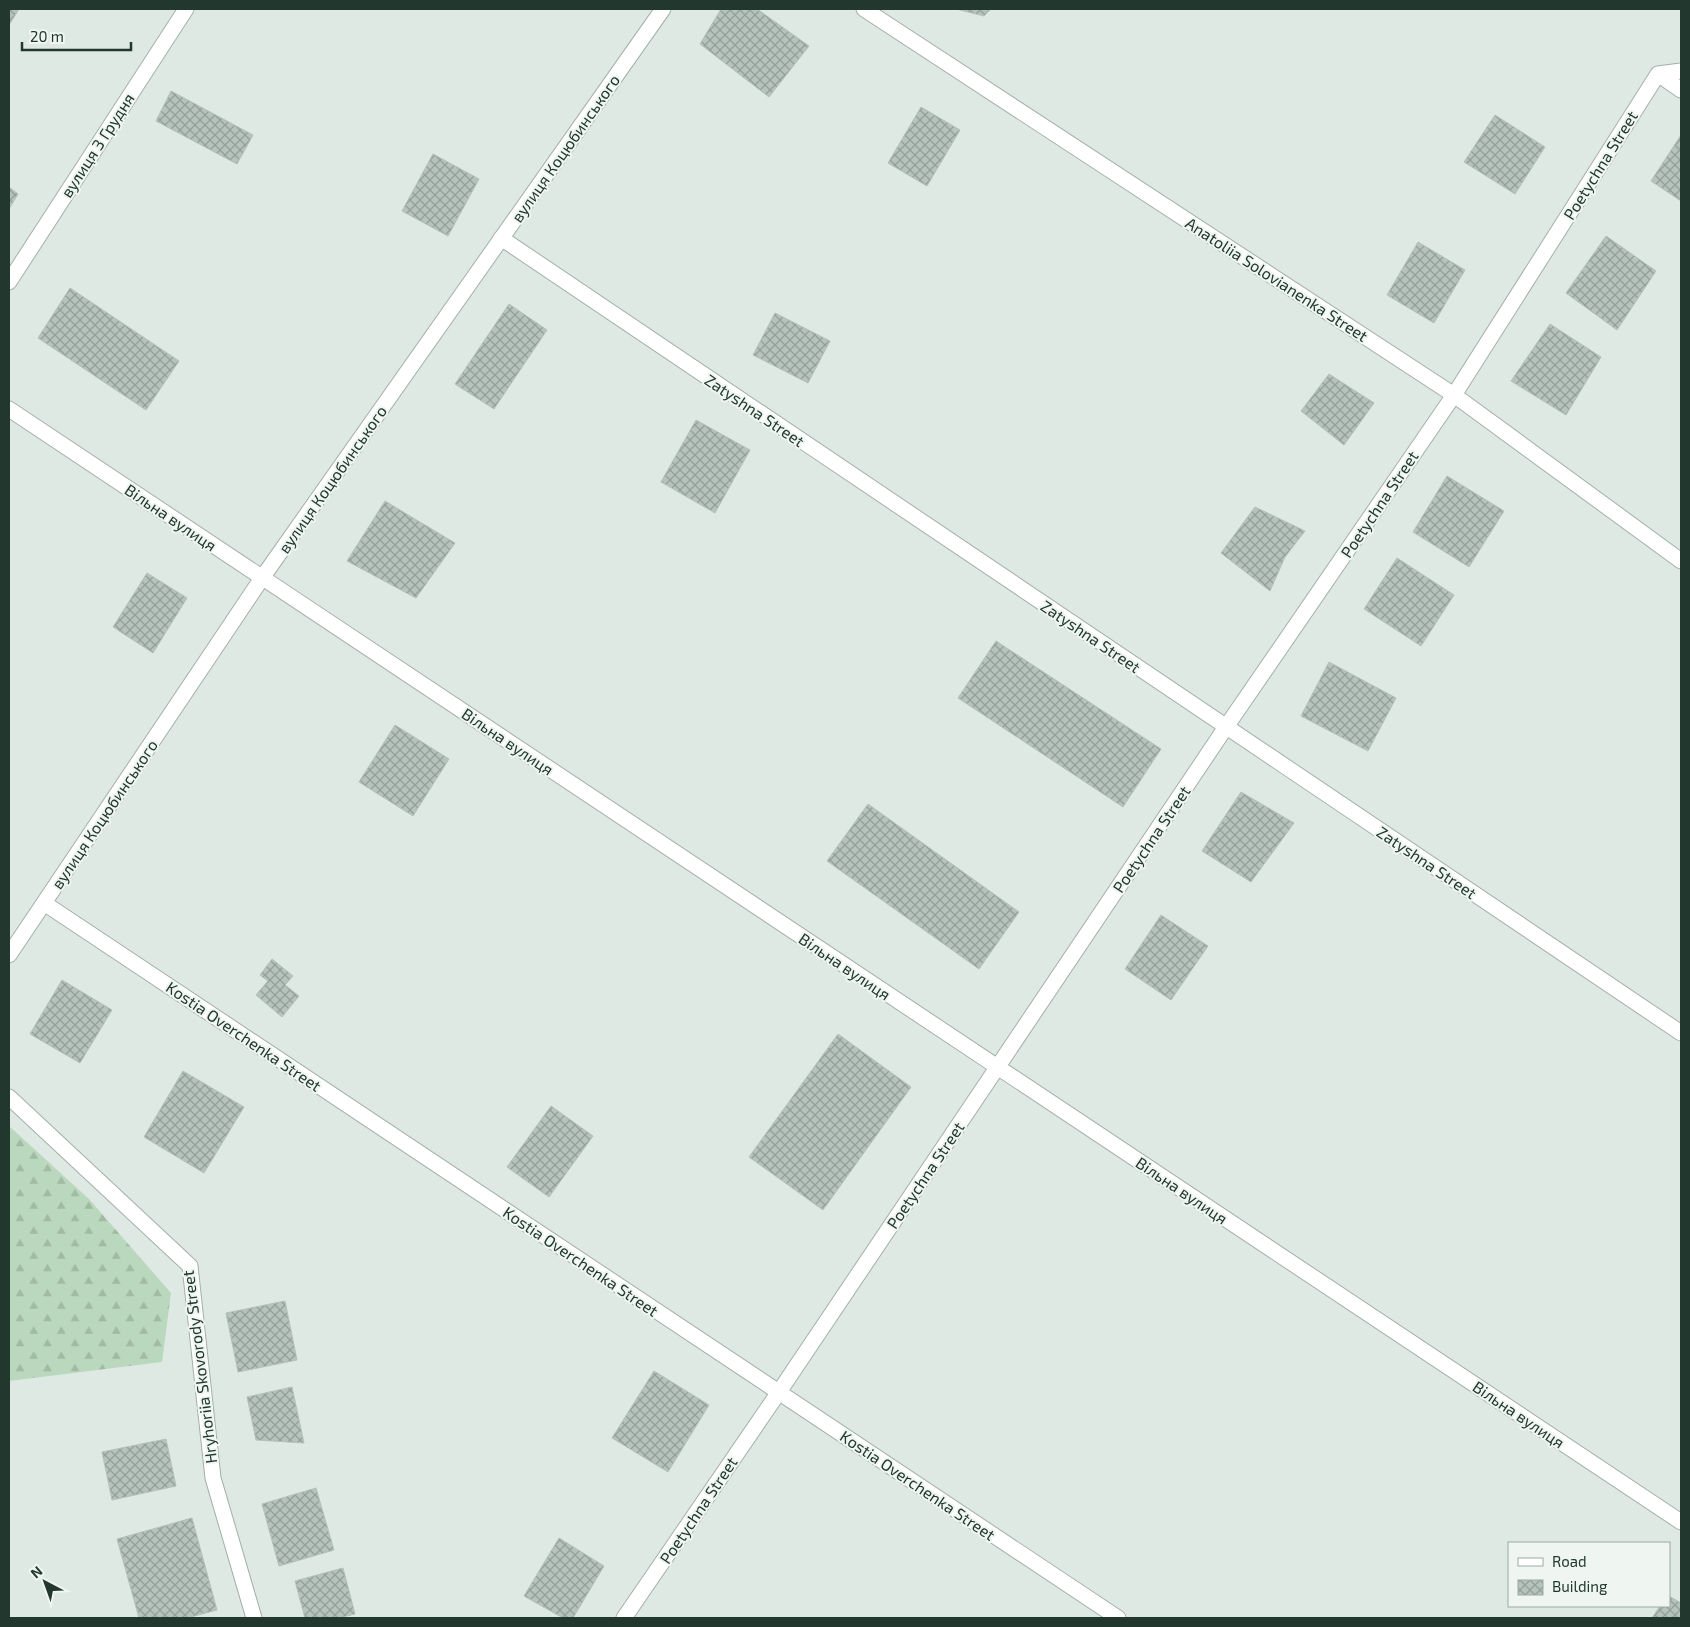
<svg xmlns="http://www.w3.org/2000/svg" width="1690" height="1627" font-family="'Exo 2',sans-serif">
	<defs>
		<pattern id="forest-firs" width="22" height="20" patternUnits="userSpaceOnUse" patternTransform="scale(1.25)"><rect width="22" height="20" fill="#bad8be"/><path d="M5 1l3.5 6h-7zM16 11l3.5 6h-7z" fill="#a0baa4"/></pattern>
		<pattern id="building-cross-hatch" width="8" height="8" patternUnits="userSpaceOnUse" patternTransform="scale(1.25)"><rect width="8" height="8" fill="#b5c3bc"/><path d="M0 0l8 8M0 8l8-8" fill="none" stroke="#939f99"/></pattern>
	</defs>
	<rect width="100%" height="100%" fill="#dfe9e3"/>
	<path fill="url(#forest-firs)" d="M9 1126 89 1199 171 1293 162 1362 9 1381Z"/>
	<path fill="url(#building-cross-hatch)" stroke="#b3c1b9" d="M9 9H19L9 25Z
		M721 9H757L809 46 769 97 700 44Z
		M956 9H991L984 16Z
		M171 91 253 135 237 164 156 121Z
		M921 107 960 130 927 186 888 163Z
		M1495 115 1545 147 1515 194 1464 162Z
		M1681 135V201L1651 181Z
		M433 154 479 179 448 236 402 211Z
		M9 187 18 194 9 209Z
		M1606 236 1656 271 1617 330 1566 293Z
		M1418 242 1465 270 1434 323 1387 295Z
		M70 288 179 361 146 410 38 338Z
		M509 304 547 330 494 409 455 384Z
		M775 313 830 341 808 383 753 355Z
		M1550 324 1601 357 1566 415 1511 381Z
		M1329 374 1374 403 1344 445 1301 411Z
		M696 420 750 450 715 513 661 482Z
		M1447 476 1504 511 1469 567 1413 532Z
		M385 501 455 543 416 598 347 561Z
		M1255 507 1305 531 1285 557 1270 591 1221 553Z
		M1397 558 1454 595 1421 646 1364 609Z
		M147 573 187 598 153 653 113 627Z
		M996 641 1161 749 1123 807 958 698Z
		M1329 662 1396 698 1368 751 1301 716Z
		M395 725 449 759 413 816 359 782Z
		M1241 792 1294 823 1251 882 1202 851Z
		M868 804 1019 912 979 969 827 861Z
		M1161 915 1208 946 1171 1000 1125 969Z
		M272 959 293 976 285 985 299 996 282 1017 256 995 268 981 260 975Z
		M62 980 112 1010 80 1063 30 1034Z
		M838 1034 911 1087 823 1210 749 1157Z
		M183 1071 244 1107 204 1173 144 1137Z
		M551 1106 593 1136 549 1197 507 1167Z
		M285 1301 297 1360 238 1372 226 1313Z
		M654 1371 709 1405 668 1472 612 1438Z
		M292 1387 304 1443 256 1440 247 1397Z
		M166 1439 176 1486 112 1500 102 1452Z
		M316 1488 334 1550 279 1566 262 1504Z
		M192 1518 217 1610 187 1618H139L117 1539Z
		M559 1538 604 1566 573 1618H563L524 1596Z
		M343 1568 355 1614 339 1618H305L295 1581Z
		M1669 1596 1681 1603V1618H1652L1660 1606H1669Z"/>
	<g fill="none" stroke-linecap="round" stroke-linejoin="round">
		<defs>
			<path id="minor" d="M864 9 1454 395 1681 561
				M1658 74 1681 90
				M501 238 1681 1033
				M9 282 186 9
				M9 409 1681 1522
				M44 903 1118 1618
				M9 955 262 578 663 9
				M9 1097 190 1266 213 1478 254 1618
				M624 1618 779 1392 1226 727 1454 395 1658 74 1681 71"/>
		</defs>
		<use href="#minor" stroke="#a3b0a9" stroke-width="17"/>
		<use href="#minor" stroke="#fff" stroke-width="15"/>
	</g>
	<g text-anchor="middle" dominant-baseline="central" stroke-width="4" stroke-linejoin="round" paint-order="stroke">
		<g font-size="16" fill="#22372e" stroke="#eff6f2">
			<text transform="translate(97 145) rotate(-57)">вулиця 3 Грудня</text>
			<text transform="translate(565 148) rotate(-55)">вулиця Коцюбинського</text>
			<text transform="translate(1600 165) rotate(-58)">Poetychna Street</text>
			<text transform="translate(1277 279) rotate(33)">Anatoliia Solovianenka Street</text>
			<text transform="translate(755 410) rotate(34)">Zatyshna Street</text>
			<text transform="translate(332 479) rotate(-55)">вулиця Коцюбинського</text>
			<text transform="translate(1379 504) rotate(-56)">Poetychna Street</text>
			<text transform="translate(171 517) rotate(34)">Вільна вулиця</text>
			<text transform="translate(1091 636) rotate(34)">Zatyshna Street</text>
			<text transform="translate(508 741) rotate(34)">Вільна вулиця</text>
			<text transform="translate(104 814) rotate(-56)">вулиця Коцюбинського</text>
			<text transform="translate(1151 839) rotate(-56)">Poetychna Street</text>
			<text transform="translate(1427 862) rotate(34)">Zatyshna Street</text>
			<text transform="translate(845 966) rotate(34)">Вільна вулиця</text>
			<text transform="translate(244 1036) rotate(34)">Kostia Overchenka Street</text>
			<text transform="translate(925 1175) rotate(-56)">Poetychna Street</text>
			<text transform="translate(1182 1190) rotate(34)">Вільна вулиця</text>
			<text transform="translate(581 1261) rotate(34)">Kostia Overchenka Street</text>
			<text transform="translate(199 1367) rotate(-97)">Hryhoriia Skovorody Street</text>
			<text transform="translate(1519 1414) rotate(34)">Вільна вулиця</text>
			<text transform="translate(918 1485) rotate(34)">Kostia Overchenka Street</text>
			<text transform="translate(698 1510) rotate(-56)">Poetychna Street</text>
		</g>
	</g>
	<rect width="1690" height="1627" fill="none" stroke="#22372e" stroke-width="20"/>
	<rect x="1508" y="1542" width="162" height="65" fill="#eff6f2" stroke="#9daaa4"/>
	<rect x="1518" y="1558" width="25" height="8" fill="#ffffff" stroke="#9daaa4"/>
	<text x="1552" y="1567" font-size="15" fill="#22372e">Road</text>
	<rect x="1518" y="1580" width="25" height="15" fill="url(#building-cross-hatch)" stroke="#9daaa4"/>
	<text x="1552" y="1592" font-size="15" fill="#22372e">Building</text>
	<g transform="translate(45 1582) rotate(319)" stroke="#eff6f2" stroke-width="4" paint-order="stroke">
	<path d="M0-4L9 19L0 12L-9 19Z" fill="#22372e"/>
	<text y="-8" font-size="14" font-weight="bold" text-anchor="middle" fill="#22372e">N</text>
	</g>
	<path d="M22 42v8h109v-8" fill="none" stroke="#22372e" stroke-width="2.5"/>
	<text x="30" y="42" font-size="15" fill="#22372e" stroke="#eff6f2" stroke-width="4" paint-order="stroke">20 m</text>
</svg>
